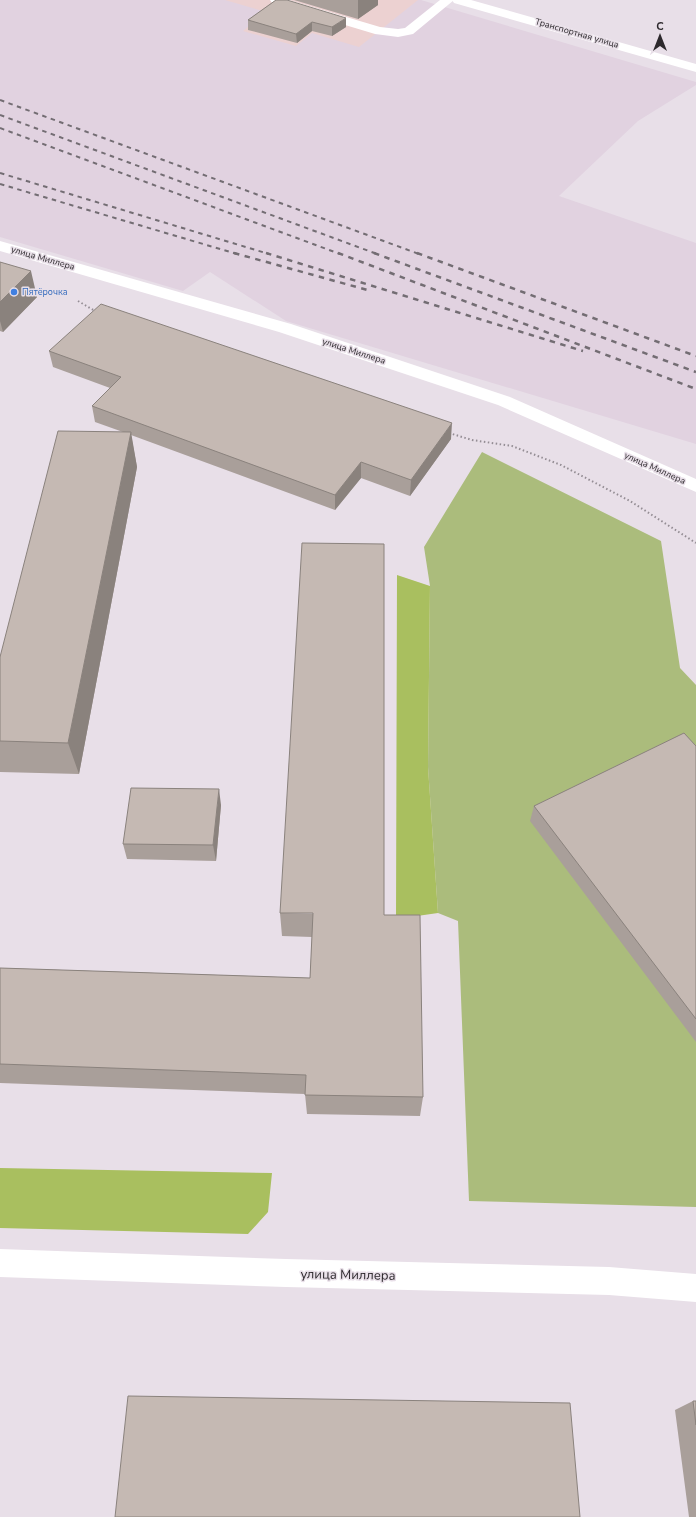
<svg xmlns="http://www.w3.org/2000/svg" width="696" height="1517" font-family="'Nunito Sans',sans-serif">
	<rect width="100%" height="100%" fill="#e8dfe8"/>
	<path fill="#e1d2e0" d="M0 0H421L696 82V85L638 121 559 196 696 243V444L286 321 210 272 183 291 0 237Z"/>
	<path fill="#ecd1d1" d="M225 0H418L359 47 312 33 296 46 243 31 266 12Z"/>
	<path fill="#abbc7c" d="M482 452 661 541 680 668 696 685V1207L469 1201 458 921 438 913 428 767 430 586 424 547Z"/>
	<path fill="#a9bf5f" d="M397 575 430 586 428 767 438 913 396 919Z
		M0 1168 272 1173 268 1212 248 1234 0 1228Z"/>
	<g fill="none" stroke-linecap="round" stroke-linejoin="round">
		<path stroke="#948d94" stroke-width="2" stroke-dasharray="1.5 2.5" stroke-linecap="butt" d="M78 301 97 312
			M449 433 472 440 512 446 561 465 630 501 696 543"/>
		<path fill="#fff" fill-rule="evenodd" d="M270 0H289L380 27 398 29 405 28 440 0H454L413 34 398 37 375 34 272 3Z
			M0 1249 286 1259 609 1267 696 1274V1302L609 1295 286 1287 0 1277Z"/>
		<path fill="#fff" fill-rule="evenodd" d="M452 0H471L696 64V72L454 3Z
			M0 241 291 324 510 397 696 479V492L498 405 279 332 0 251Z"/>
		<path stroke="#736d73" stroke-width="2" stroke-dasharray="4.5 4.5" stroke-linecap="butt" d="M0 100 419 254
			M0 115 377 254
			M0 128 340 254
			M0 173 269 254
			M0 184 237 254"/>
		<path stroke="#736d73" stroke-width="2.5" stroke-dasharray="5.5 5.5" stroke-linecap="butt" d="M234 253 371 291
			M266 253 583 351
			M338 253 696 389
			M374 253 696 372
			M417 253 696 356"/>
	</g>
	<path fill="#a99f9a" d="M276 0 346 27 332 36 312 31 297 43 248 30V20Z
		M294 0H378V5L358 19Z
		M0 262 37 297 3 332 0 331Z
		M49 351 451 439 410 496 361 478 335 510 131 435 137 467 79 774 0 772V657L123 432 95 422 92 406 110 388 53 367Z
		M696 746V1042L530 821 534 806Z
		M221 805 216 861 127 859 123 844Z
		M280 913 384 915 423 1097 420 1116 307 1114 305 1094 0 1083V968L310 978 312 937 282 936Z
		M693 1401H696V1517H689L675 1410Z"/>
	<path fill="#8a827d" d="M358 0H378V5L358 19Z
		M346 18V27L332 36V27Z
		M312 22V31L297 43 296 34Z
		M31 271 37 297 3 332 0 321V302Z
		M452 423 451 439 410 496 411 480Z
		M131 432 137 467 79 774 68 743Z
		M361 462V478L335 510V495Z
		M219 789 221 805 216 861 213 845Z"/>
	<path fill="#c5b9b3" stroke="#8a827d" d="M276 0H287L346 18 332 27 312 22 296 34 248 20Z
		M0 262 31 271 0 302Z
		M101 304 452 423 411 480 361 462 335 495 92 406 121 377 49 351Z
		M58 431 131 432 68 743 0 741V657Z
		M302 543 384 544V915H420L423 1097 305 1095 306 1075 0 1064V968L310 978 313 913H280Z
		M684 733 696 746V1019L534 806Z
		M131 788 219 789 213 845 123 844Z
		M128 1396 570 1403 580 1517H115Z
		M693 1401H696V1425Z"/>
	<circle fill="#3f7fe0" stroke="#e8dfe8" stroke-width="1.5" cx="14" cy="292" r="4"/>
	<g text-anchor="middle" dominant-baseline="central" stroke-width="3" stroke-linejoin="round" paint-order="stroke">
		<g font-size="9" fill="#2d292d" stroke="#e8dfe8">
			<text transform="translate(577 33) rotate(16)">Транспортная улица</text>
			<text transform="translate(43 258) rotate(16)">улица Миллера</text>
			<text transform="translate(354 351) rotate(18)">улица Миллера</text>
			<text transform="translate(655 468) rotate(24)">улица Миллера</text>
		</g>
		<g font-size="9" fill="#366cbe" stroke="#e8dfe8" text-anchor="start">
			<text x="22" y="292">Пятёрочка</text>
		</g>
		<g font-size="13" fill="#2d292d" stroke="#e8dfe8">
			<text transform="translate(348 1275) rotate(1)">улица Миллера</text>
		</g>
	</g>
	<g transform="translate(660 36)" stroke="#e8dfe8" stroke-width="3" paint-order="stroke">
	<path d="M0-3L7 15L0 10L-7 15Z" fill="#2d292d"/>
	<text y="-6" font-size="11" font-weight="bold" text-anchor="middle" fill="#2d292d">С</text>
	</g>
</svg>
